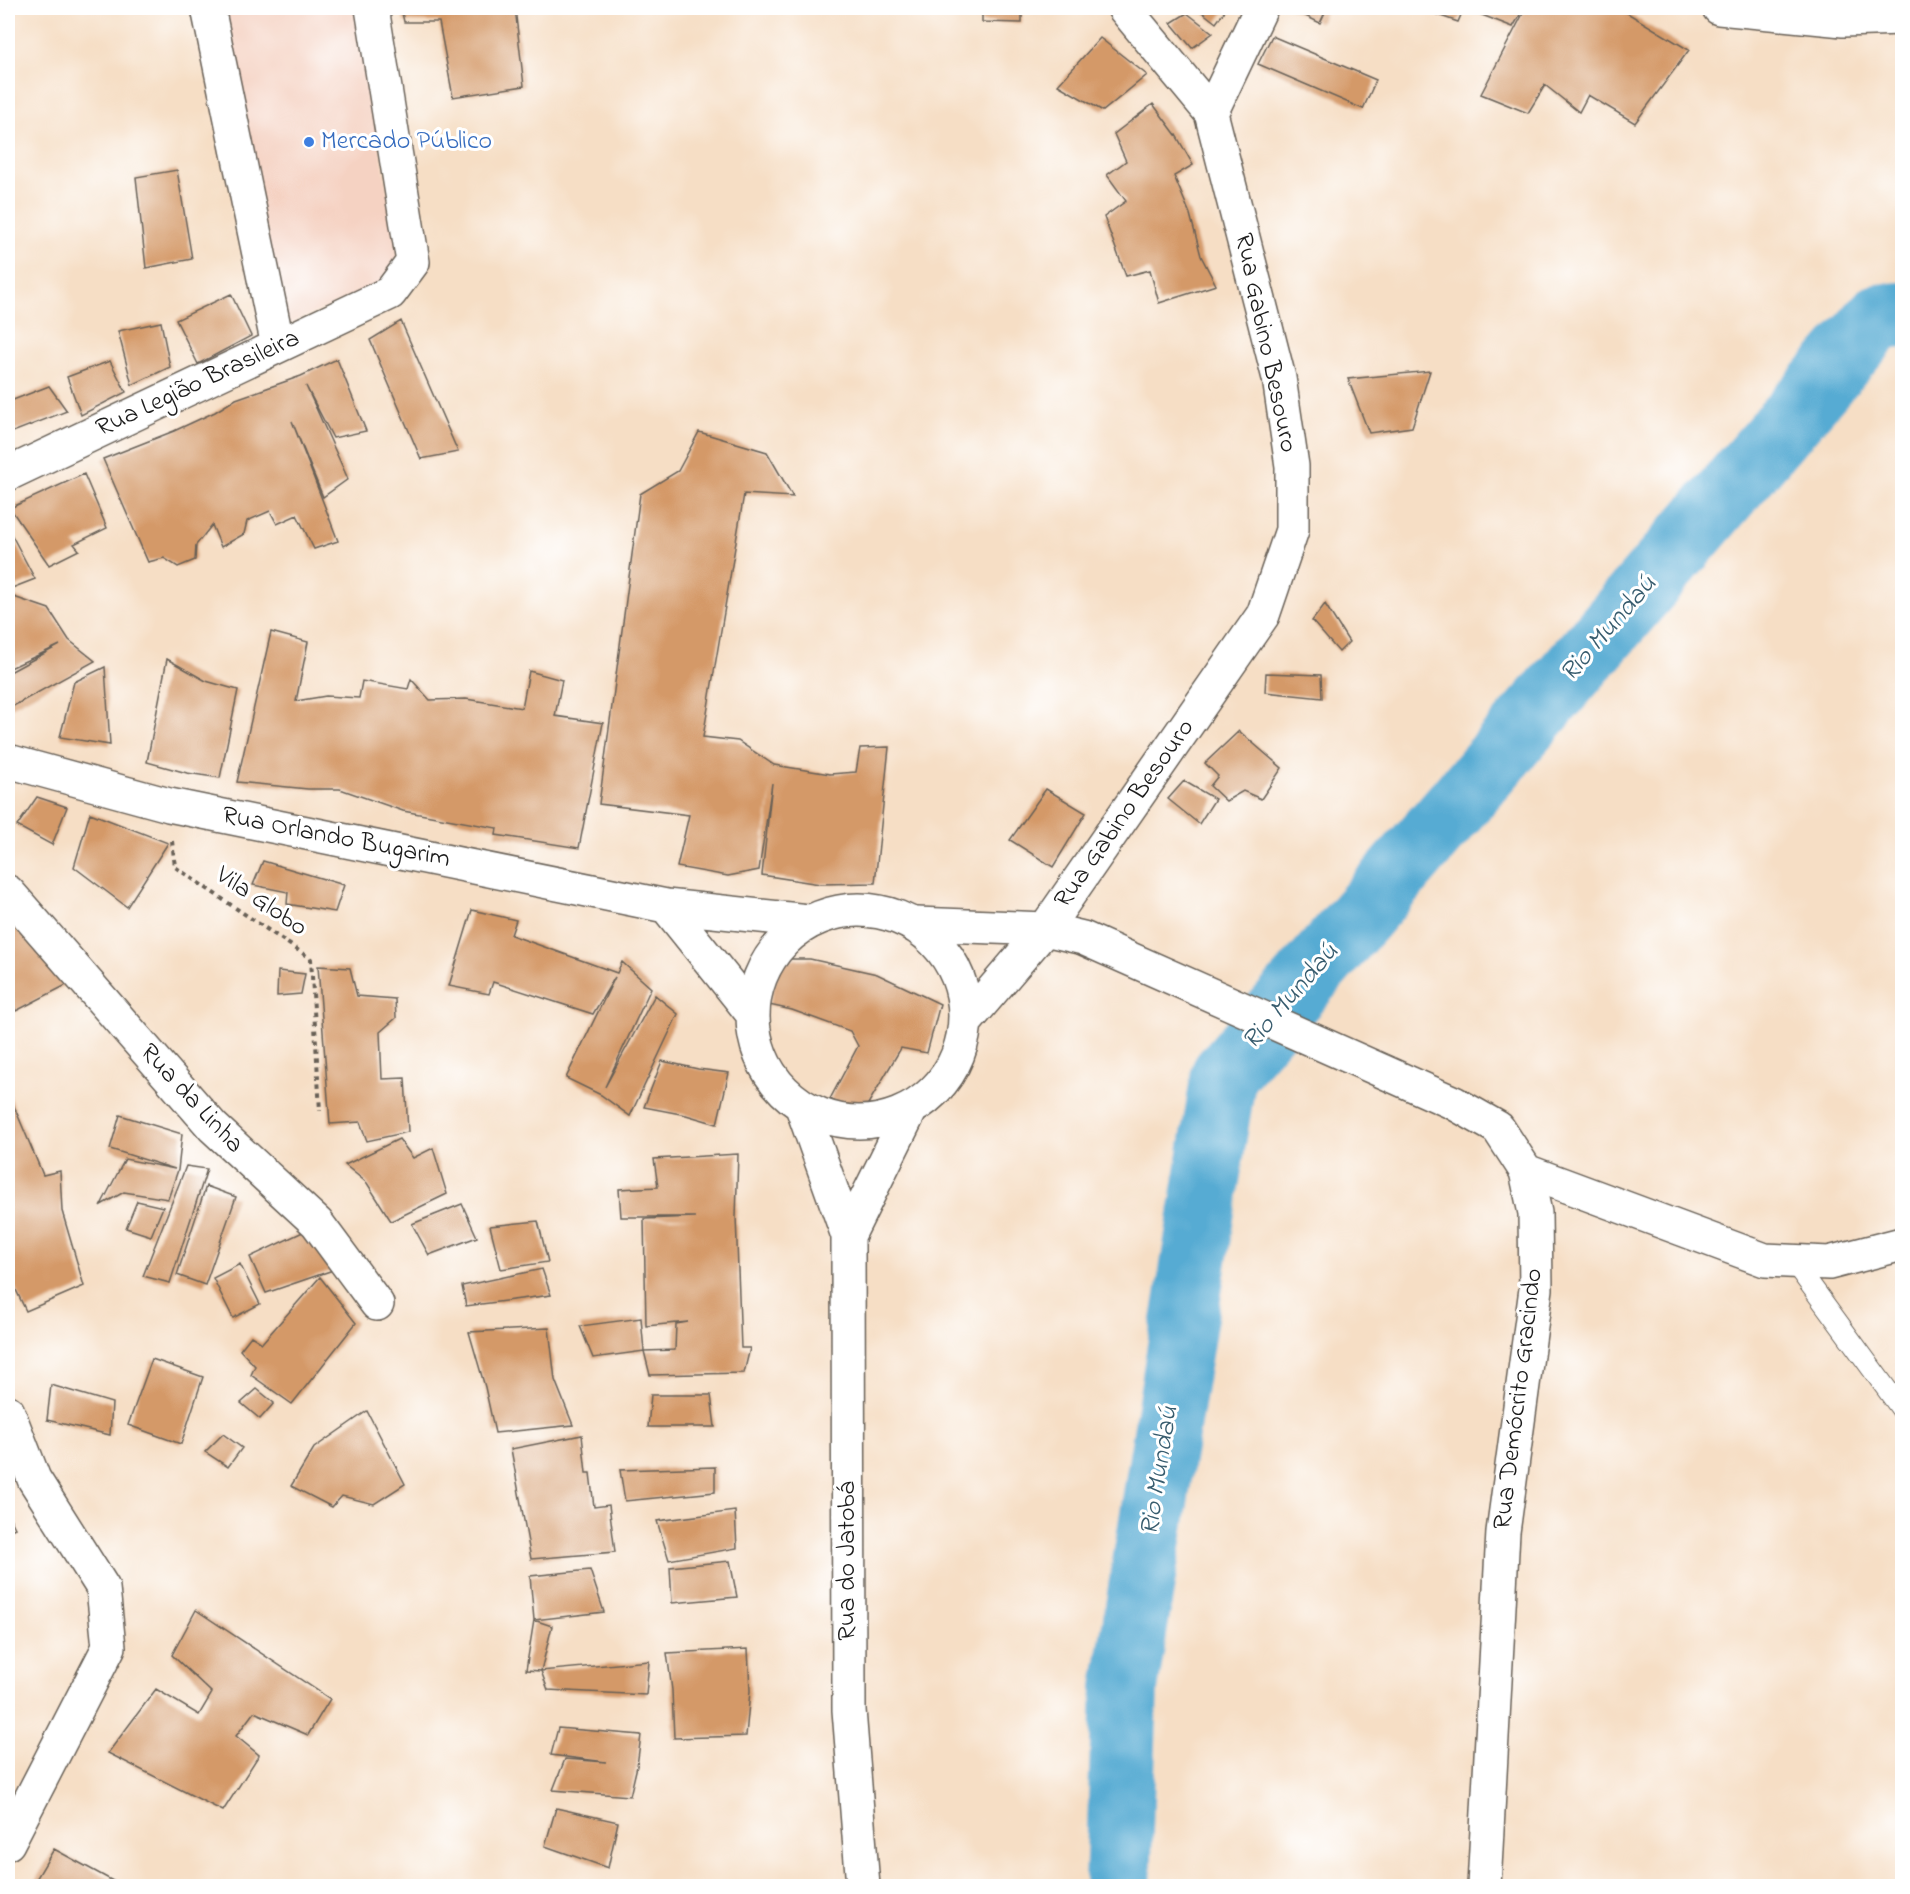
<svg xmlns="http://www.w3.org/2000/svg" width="1910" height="1894" font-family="'Indie Flower',sans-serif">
	<rect width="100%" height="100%" fill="#fff"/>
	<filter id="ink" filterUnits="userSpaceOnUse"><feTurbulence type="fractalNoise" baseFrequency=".0167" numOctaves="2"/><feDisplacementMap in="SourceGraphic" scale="12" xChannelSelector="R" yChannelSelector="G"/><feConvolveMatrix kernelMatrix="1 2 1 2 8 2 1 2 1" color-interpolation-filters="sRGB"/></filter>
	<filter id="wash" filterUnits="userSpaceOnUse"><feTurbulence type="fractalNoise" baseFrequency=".008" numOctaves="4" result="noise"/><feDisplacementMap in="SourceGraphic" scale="24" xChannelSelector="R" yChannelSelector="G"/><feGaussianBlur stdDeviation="1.35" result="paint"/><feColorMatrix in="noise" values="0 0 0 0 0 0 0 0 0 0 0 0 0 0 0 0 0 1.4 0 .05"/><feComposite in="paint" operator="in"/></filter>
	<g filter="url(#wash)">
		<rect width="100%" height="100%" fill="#f6dec5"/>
		<path fill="#f5d2c2" d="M216 8H356L402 276 283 326Z"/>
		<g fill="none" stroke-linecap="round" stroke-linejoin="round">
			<path stroke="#57abd3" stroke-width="66" d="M1118 1886 1125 1688 1224 1074 1879 317 1902 315"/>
		</g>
		<g id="blocks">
			<path fill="#d49967" d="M401 8H515L524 86 453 97 439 22H404Z
				M982 8H1022V23L982 22Z
				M1197 8H1227L1216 23Z
				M1289 8H1327L1320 23Z
				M1418 8H1524L1513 27 1464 8 1458 22Z
				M1526 8H1619L1689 50 1635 123 1588 95 1579 112 1545 85 1528 113 1481 94Z
				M1187 13 1213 33 1192 48 1171 23Z
				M1272 36 1376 80 1363 109 1258 64Z
				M1100 38 1147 75 1103 111 1058 85Z
				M1153 104 1176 135 1193 165 1174 176 1190 214 1201 256 1216 285 1159 303 1150 270 1126 276 1104 217 1126 201 1107 175 1126 161 1114 134Z
				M177 170 192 259 146 268 136 177Z
				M231 294 251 336 198 364 176 320Z
				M401 321 458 452 421 459 370 340Z
				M161 322 170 367 132 385 118 331Z
				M337 359 366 431 333 438 306 386 348 479 323 497 292 421 338 541 314 549 297 515 277 524 270 511 247 521 244 534 221 547 212 525 196 545 195 560 178 567 164 558 148 562 103 459 174 431 215 412 236 399 301 376Z
				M110 361 126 392 81 415 67 377Z
				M1430 371 1412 427 1369 433 1348 379Z
				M49 386 67 411 8 434V402Z
				M699 432 767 452 793 497 744 494 703 737 738 741 774 765 830 774 856 772 860 748 889 747 875 883 820 884 762 875 772 783 759 870 728 876 677 867 689 815 599 804 640 494 678 471Z
				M84 474 107 528 74 544 79 550 49 565 10 508Z
				M8 528 35 579 12 588 8 578Z
				M8 595 49 609 69 640 95 661 8 709V673L60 645 8 669Z
				M1325 604 1349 642 1339 652 1312 621Z
				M271 632 308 642 296 701 326 696 359 698 362 681 408 689 411 679 430 700 466 699 522 708 529 671 562 680 555 716 603 723 579 848 496 835 497 828 403 811 340 789H308L237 782Z
				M167 659 206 681 238 690 220 778 187 773 147 762Z
				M105 667 110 745 60 737 74 682Z
				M1266 673 1321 675 1322 698 1265 692Z
				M1239 731 1282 768 1261 799 1243 791 1226 801 1210 786 1218 776 1205 763Z
				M1184 781 1215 799 1199 824 1168 799Z
				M1046 789 1086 813 1053 867 1010 840Z
				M37 797 67 807 52 845 17 826Z
				M90 813 168 843 127 907 74 867Z
				M263 861 344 885 335 912 287 904 288 892 253 885Z
				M8 905 74 981 16 1011 8 993Z
				M472 910 516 920 511 935 617 973 622 962 651 988 605 1087 655 995 678 1014 630 1116 601 1095 566 1078 615 977 593 1014 493 982 489 994 449 986Z
				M781 959H810L877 974 940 1004 927 1053 901 1048 861 1116 830 1099 858 1046 850 1031 792 1010 769 1005Z
				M318 966 350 968 357 996 395 999 396 1018 380 1032 382 1079 405 1078 408 1132 367 1141 360 1122 330 1124Z
				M278 971 305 974 301 994 277 996Z
				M662 1061 698 1069 729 1073 717 1124 686 1115 644 1107Z
				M8 1092 43 1175 60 1171 62 1211 84 1286 26 1311 8 1273Z
				M120 1115 182 1134 178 1170 168 1199 124 1192 101 1205 125 1159 175 1169 110 1149Z
				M399 1139 413 1158 433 1148 447 1194 391 1221 367 1183 345 1165Z
				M738 1154 736 1217 741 1348H750L744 1373 650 1375 644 1351 593 1358 580 1326 641 1318 644 1351 675 1350 676 1324 688 1322 646 1326 644 1219 695 1217H621L619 1189 658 1187 654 1159Z
				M186 1166 207 1169 170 1283 143 1276Z
				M206 1186 236 1197 205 1285 177 1275Z
				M137 1201 163 1207 151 1236 126 1228Z
				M462 1204 477 1237 429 1255 412 1224Z
				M538 1221 548 1262 501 1269 490 1226Z
				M309 1229 333 1270 266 1293 250 1257Z
				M240 1264 260 1304 233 1318 213 1278Z
				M542 1269 551 1295 466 1306 462 1286Z
				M320 1277 356 1323 292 1404 251 1375 255 1366 240 1350 251 1336 262 1343Z
				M549 1328 555 1380 573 1425 495 1433 485 1387 469 1332Z
				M152 1359 203 1377 181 1444 128 1425Z
				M51 1385 112 1403 110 1435 47 1420Z
				M257 1389 274 1403 260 1419 241 1403Z
				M651 1395H711L715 1427H648Z
				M367 1411 405 1484 374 1504 342 1496 332 1507 291 1486 314 1448Z
				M223 1434 242 1448 228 1467 205 1452Z
				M582 1435 586 1473H590L594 1507 609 1505 615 1552 531 1559 511 1449Z
				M715 1467V1492L625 1501 620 1470Z
				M735 1511 737 1548 669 1560 657 1521Z
				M8 1514 15 1528 8 1531Z
				M730 1561 737 1597 672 1603 670 1567Z
				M590 1570 604 1612 534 1620 530 1576Z
				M196 1610 330 1699 308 1735 254 1712 236 1736 259 1755 223 1811 108 1753 156 1689 199 1715 212 1693 172 1655Z
				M534 1620 552 1626 541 1671 649 1661 646 1695 548 1690 541 1671 526 1670Z
				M748 1649 750 1691 746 1736 674 1738 672 1690 667 1653Z
				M558 1728 641 1735 637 1766 630 1796 553 1790 565 1759 606 1762 551 1755Z
				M556 1808 618 1822 608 1868 545 1846Z
				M54 1849 122 1886H32Z"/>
		</g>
	</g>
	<g filter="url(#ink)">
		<use href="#blocks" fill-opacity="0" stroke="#686057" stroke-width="1.5"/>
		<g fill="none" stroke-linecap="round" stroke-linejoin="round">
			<defs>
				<path id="lane" d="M1793 1261 1902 1410"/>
				<path id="street" d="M208 8 278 346
					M1719 8 1843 20 1902 18
					M1211 113 1261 8
					M8 474 390 293 413 262 372 8
					M8 892 213 1127 317 1223 377 1304
					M1045 929 1263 615 1292 530V466L1279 378 1211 113 1124 8
					M8 1412 34 1479 103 1588 109 1647 8 1843"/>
				<path id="secondary" d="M8 761 169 805 666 906 808 921
					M666 906 751 1012
					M753 1016a106 106 0 1 1 212 0a106 106 0 1 1-212 0Z
					M916 924 1045 929 1083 938 1454 1103 1498 1128 1526 1171 1535 1213 1536 1289 1503 1532 1484 1886
					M968 1019 1045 929
					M802 1107 848 1236 849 1710 863 1886
					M1526 1171 1765 1260 1829 1263 1902 1244
					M848 1236 910 1111"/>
			</defs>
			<use href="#lane" stroke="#686057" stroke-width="22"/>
			<use href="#street" stroke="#686057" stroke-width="36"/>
			<use href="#secondary" stroke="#686057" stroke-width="36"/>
			<path stroke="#686057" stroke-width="4" stroke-dasharray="4.5 4.5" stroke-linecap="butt" d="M172 841 175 867 311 959 320 1111"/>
			<use href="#lane" stroke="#fff" stroke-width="20"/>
			<use href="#street" stroke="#fff" stroke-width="33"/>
			<use href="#secondary" stroke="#fff" stroke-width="33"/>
		</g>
	</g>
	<circle fill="#3f7fe0" stroke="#fff" stroke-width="2" cx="309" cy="142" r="6"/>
	<g text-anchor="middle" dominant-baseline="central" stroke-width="6" stroke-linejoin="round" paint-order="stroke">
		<g font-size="26" fill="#366cbe" stroke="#fff" text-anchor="start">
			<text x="321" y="142">Mercado Público</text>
		</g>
		<g font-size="26" fill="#1c1c1c" stroke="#fff">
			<text transform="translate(1265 343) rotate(78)">Rua Gabino Besouro</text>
			<text transform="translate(198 384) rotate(-25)">Rua Legião Brasileira</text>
			<text transform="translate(1125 814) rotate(-55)">Rua Gabino Besouro</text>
			<text transform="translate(336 838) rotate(11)">Rua Orlando Bugarim</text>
			<text transform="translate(261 902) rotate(34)">Vila Globo</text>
			<text transform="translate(191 1099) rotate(47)">Rua da Linha</text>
			<text transform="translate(1519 1399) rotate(-83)">Rua Demócrito Gracindo</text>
			<text transform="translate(848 1561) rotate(-90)">Rua do Jatobá</text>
		</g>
		<g font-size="27" font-style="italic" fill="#375c6e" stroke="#fff">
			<text transform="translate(1609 629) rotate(-49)">Rio Mundaú</text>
			<text transform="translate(1291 997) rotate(-49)">Rio Mundaú</text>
			<text transform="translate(1160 1471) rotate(-81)">Rio Mundaú</text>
		</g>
	</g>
	<rect width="1910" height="1894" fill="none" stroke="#fff" stroke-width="30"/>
</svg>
